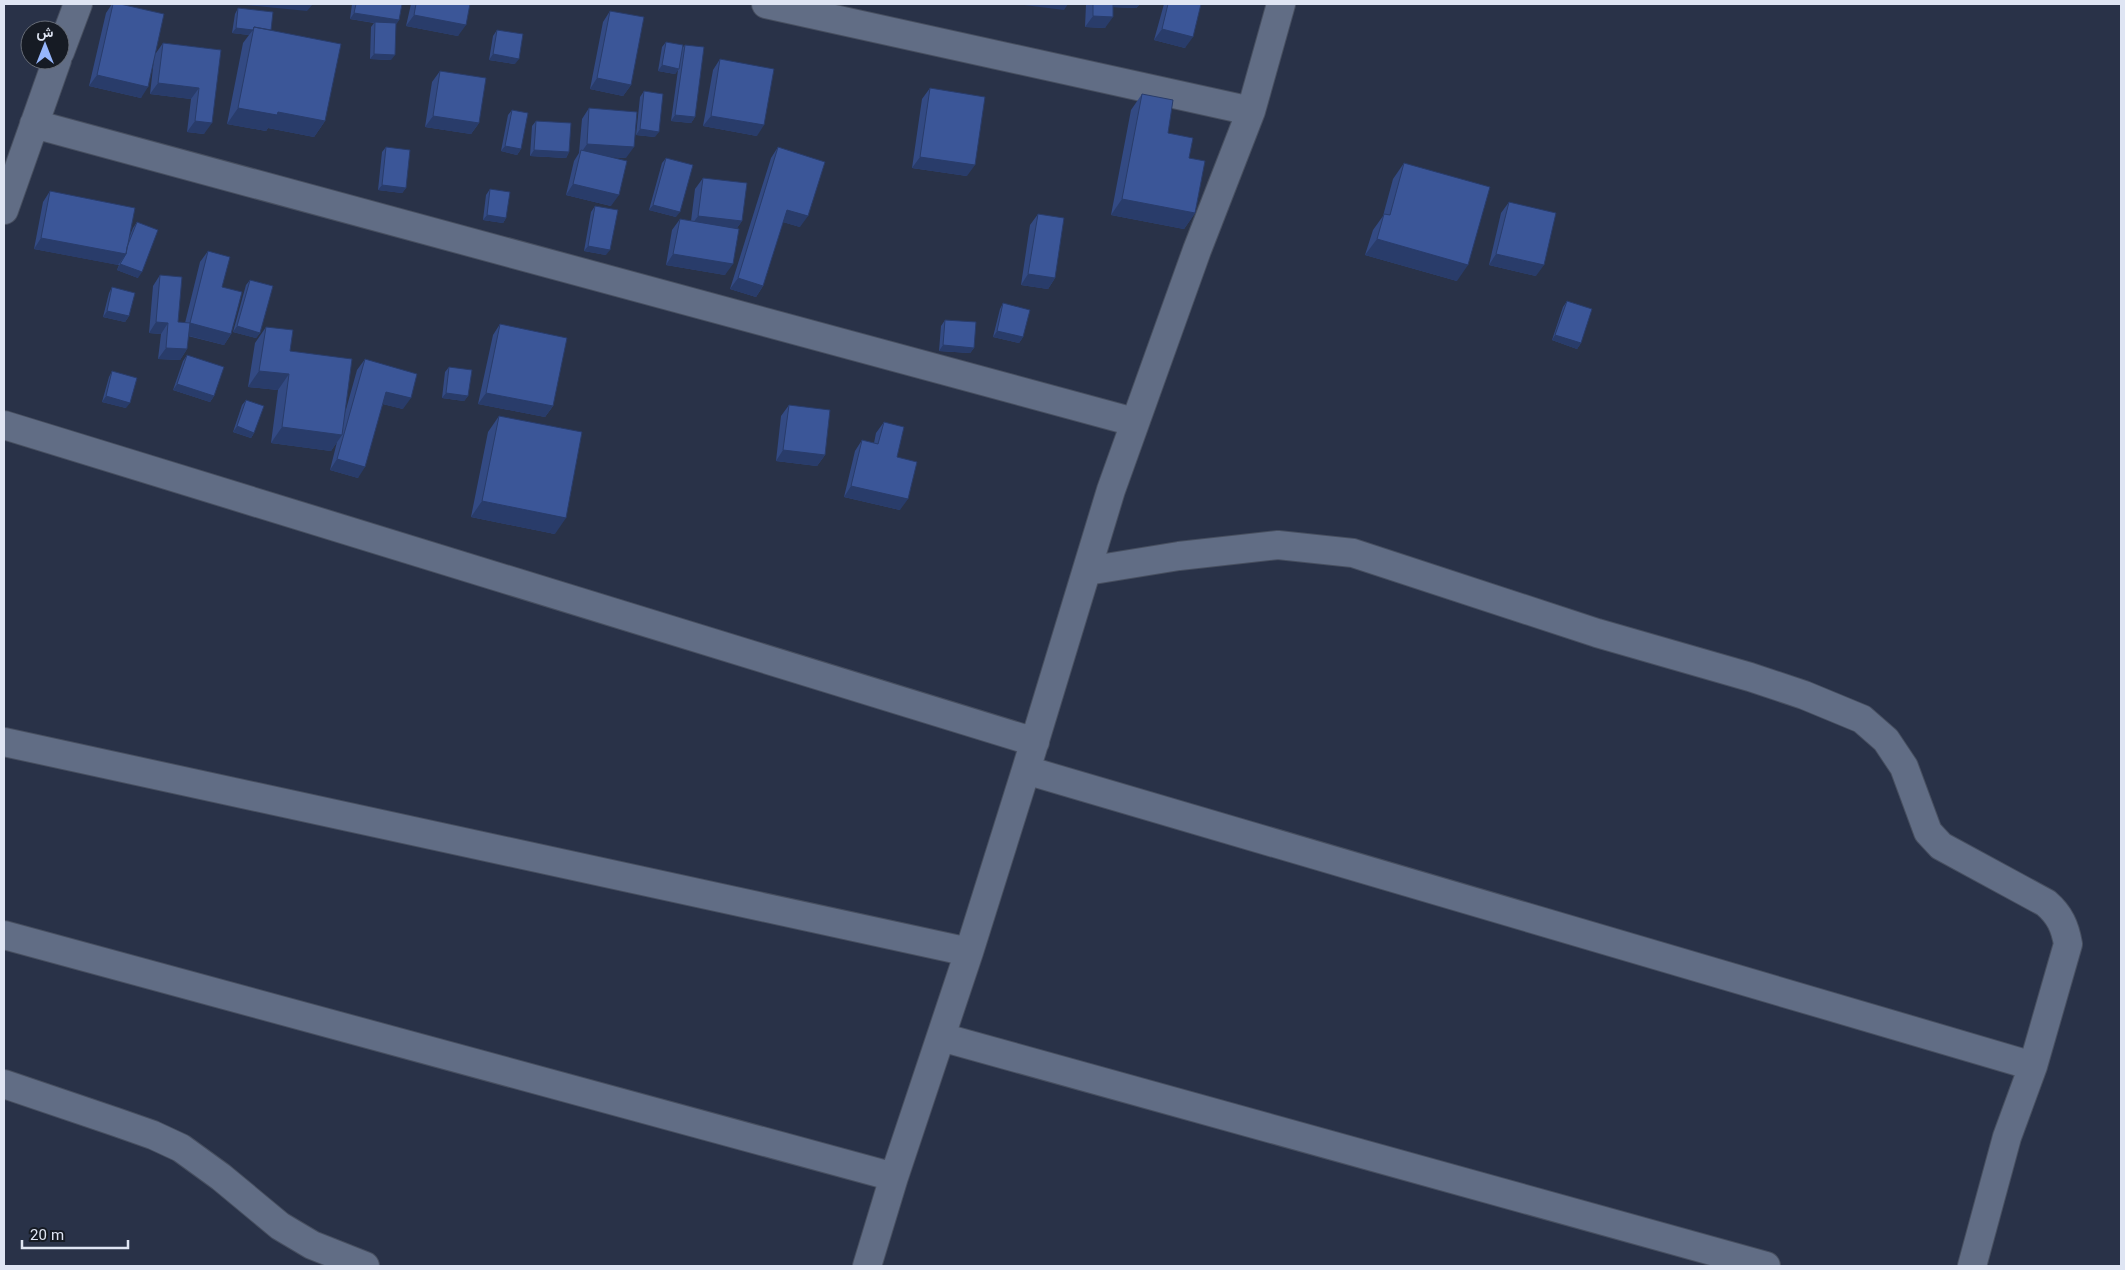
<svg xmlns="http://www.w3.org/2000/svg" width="2125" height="1270" font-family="Georgia,Vazirmatn,serif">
	<rect width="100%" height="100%" fill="#293248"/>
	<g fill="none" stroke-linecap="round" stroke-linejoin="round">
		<defs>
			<path id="street" d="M766 4 1251 111
				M60 52 78 4
				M34 124 1134 422
				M4 210 57 60
				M4 425 1035 742
				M1087 571 1179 556 1278 545 1353 553 1597 633 1750 677 1804 695 1862 719 1886 740 1904 767 1928 832 1941 846 2046 903C2060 915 2065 927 2068 944L2033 1066 2007 1137 1972 1266
				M4 742 969 952
				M1026 770 2033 1066
				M4 935 894 1177
				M941 1037 1766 1266
				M4 1084 116 1122 153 1135 181 1148 221 1177 280 1226 312 1245 365 1266
				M867 1266 894 1177 969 952 1026 770 1111 490 1197 250 1251 111 1281 4"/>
		</defs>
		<use href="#street" stroke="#474f60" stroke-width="30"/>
		<use href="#street" stroke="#616d85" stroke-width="28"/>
	</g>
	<path fill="#334a83" d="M112 4H120L156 53 163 43 221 50 204 134 187 132 191 99 150 94 154 59 141 98 89 86 106 13Z
		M352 4H402L399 20 396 24 391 60 370 59 371 27 374 23 350 19Z
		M411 4H470L458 36 406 26Z
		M1086 4H1140L1136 8 1113 7 1105 28 1085 27Z
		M1164 4H1201L1185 48 1154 40Z
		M238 8 271 30 325 121 314 137 268 128 266 131 227 124 243 43 249 35 232 33 235 14Z
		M610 11 631 85 623 96 590 89 603 22Z
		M497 30 515 64 489 60 493 36Z
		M666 42 683 47 685 45 695 117 691 123 671 121 678 70 675 74 658 71 662 47Z
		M720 59 757 136 703 126 713 70Z
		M440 71 479 123 471 134 425 127 432 82Z
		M930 88 967 176 912 168 922 99Z
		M644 91 655 137 636 135 640 97Z
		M1142 94 1168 133 1189 158 1195 213 1184 229 1111 215 1131 110Z
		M589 108 626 158 611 157V206L566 195 574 161 579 153 582 119Z
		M512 110 521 149 517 155 501 151 508 115Z
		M536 121 569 152 566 158 530 156 532 126Z
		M386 147 406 188 402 193 378 190 382 152Z
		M778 147 800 227 783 222 763 286 756 297 730 289 771 158Z
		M666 158 676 217 649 210 662 163Z
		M1404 163 1457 281 1365 255 1373 230 1383 216 1393 179Z
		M703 178 742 221 737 228 725 275 666 265 672 230 680 219 691 221 695 189Z
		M490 189 506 218 503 223 483 220 486 195Z
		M50 191 129 238 133 228 137 222 138 278 117 270 119 265 34 249 43 202Z
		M1509 202 1536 276 1489 265 1501 213Z
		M595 206 606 255 584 251 591 212Z
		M1038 214 1055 278 1048 289 1021 285 1030 225Z
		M208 251 222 287 231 334 224 345 188 336 187 349 180 360 158 359 161 334 149 333 153 286 160 275 178 322 185 323 200 262Z
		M250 280 260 333 256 338 233 332 246 285Z
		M112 287 129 316 125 322 103 317 109 293Z
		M1567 301 1581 343 1577 349 1552 340 1563 307Z
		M1003 303 1023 337 1019 343 993 337 1000 309Z
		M945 320 974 348 970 353 939 351 941 326Z
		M500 324 553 406 545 417 478 404 493 335Z
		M266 327 290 351 345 413 357 370 365 359 403 409 383 404 358 478 330 470 337 442 331 451 271 443 278 390 248 387 255 343Z
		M187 355 214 396 210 402 173 390 183 361Z
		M449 367 468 396 464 401 442 398 445 372Z
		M112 371 126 408 102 402 109 377Z
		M246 400 254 433 251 438 233 432 242 405Z
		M789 405 825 455 817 466 776 461 781 416Z
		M499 416 555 534 471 517 488 432Z
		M884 422 897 457 900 510 844 497 855 451 862 440 874 443 876 433Z"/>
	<path fill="#293c6a" d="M246 4H313L307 11 245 5Z
		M1016 4H1068L1064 10Z
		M1108 4H1140L1136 8 1106 7Z
		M354 13 399 20 395 26 350 19Z
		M414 15 466 25 458 36 406 26Z
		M1093 16 1113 17 1105 28 1085 27Z
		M236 28 253 30 249 35 232 33Z
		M1162 29 1193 37 1185 48 1154 40Z
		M374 54 395 55 391 60 370 59Z
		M493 54 519 59 515 64 489 60Z
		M662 65 679 69 675 74 658 71Z
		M97 75 148 87 141 98 89 86Z
		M597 78 631 85 623 96 590 89Z
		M158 83 199 88 191 99 150 94Z
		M238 108 278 112 325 121 314 137 268 128 266 131 227 124Z
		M675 115 695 117 691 123 671 121Z
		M433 116 479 123 471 134 425 127Z
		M711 116 764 125 757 136 703 126Z
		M195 121 212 123 204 134 187 132Z
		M640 129 659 132 655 137 636 135Z
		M587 144 634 147 626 158 580 155 581 153Z
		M505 146 521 149 517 155 501 151Z
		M534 150 569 152 566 158 530 156Z
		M920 157 975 165 967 176 912 168Z
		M573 184 619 195 611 206 566 195Z
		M382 185 406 188 402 193 378 190Z
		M1122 199 1195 213 1184 229 1111 215Z
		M653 205 680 212 676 217 649 210Z
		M787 210 808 216 800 227 779 221Z
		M487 215 506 218 503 223 483 220Z
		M698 216 742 221 734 232 690 227Z
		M41 238 126 254 118 265 34 249Z
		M1377 239 1468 265 1457 281 1365 255Z
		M588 246 610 250 606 255 584 251Z
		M673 254 733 264 725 275 666 265Z
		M1496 254 1544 265 1536 276 1489 265Z
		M120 264 142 272 138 278 117 270Z
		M1028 274 1055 278 1048 289 1021 285Z
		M738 278 763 286 756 297 730 289Z
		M107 311 129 316 125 322 103 317Z
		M156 322 168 323 161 334 149 333Z
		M190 323 231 334 224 345 182 334Z
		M237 326 260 333 256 338 233 332Z
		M997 331 1023 337 1019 343 993 337Z
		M1555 335 1581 343 1577 349 1552 340Z
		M943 345 974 348 970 353 939 351Z
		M166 348 187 349 180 360 158 359Z
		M259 371 289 374 278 390 248 387Z
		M177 384 214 396 210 402 173 390Z
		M386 392 411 398 403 409 378 403Z
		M446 393 468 396 464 401 442 398Z
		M486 393 553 406 545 417 478 404Z
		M106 396 130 403 126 408 102 402Z
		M237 426 254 433 251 438 233 432Z
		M282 427 342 435 331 451 271 443Z
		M783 450 825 455 817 466 776 461Z
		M337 459 365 467 358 478 330 470Z
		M851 486 908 499 900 510 844 497Z
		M482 501 566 518 555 534 471 517Z"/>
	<path fill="#3b5698" stroke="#293c6a" d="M113 4H120L164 14 148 87 97 75Z
		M356 4H402L399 20 354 13Z
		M416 4H470L466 25 414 15Z
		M1093 4H1113V17L1093 16Z
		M1168 4H1201L1193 37 1162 29Z
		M238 8 273 12 271 30 254 27 253 30 236 28Z
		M610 11 644 17 631 85 597 78Z
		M375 22 396 23 395 55 374 54Z
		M254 27 341 44 325 121 278 112 277 115 238 108Z
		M497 30 523 34 519 59 493 54Z
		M666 42 683 45 679 69 662 65Z
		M163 43 221 50 212 123 195 121 199 88 158 83Z
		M685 45 704 47 695 117 675 115Z
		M720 59 774 69 764 125 711 116Z
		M440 71 486 78 479 123 433 116Z
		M930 88 985 97 975 165 920 157Z
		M644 91 663 94 659 132 640 129Z
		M1142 94 1173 100 1168 133 1193 138 1189 158 1205 161 1195 213 1122 199Z
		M589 108 637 112 634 147 587 144Z
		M512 110 528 113 521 149 505 146Z
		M536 121 571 123 569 152 534 150Z
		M386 147 410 150 406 188 382 185Z
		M778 147 825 162 808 216 787 210 763 286 738 278Z
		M581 150 627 161 619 195 573 184Z
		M666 158 693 165 680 212 653 205Z
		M1404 163 1490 187 1468 265 1377 239 1384 214 1390 215Z
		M703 178 747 183 742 221 698 216Z
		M490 189 510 192 506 218 487 215Z
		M50 191 135 208 126 254 41 238Z
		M1509 202 1556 213 1544 265 1496 254Z
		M595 206 618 210 610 250 588 246Z
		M1038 214 1064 218 1055 278 1028 274Z
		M680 219 739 229 733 264 673 254Z
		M137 222 158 230 142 272 120 264 126 254 127 247Z
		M208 251 230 257 222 287 242 292 231 334 190 323Z
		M160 275 182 277 178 322 190 323 187 349 166 348 168 323 156 322Z
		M250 280 273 286 260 333 237 326Z
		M112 287 135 293 129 316 107 311Z
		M1567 301 1592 309 1581 343 1555 335Z
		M1003 303 1030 310 1023 337 997 331Z
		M945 320 976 322 974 348 943 345Z
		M500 324 567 338 553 406 486 393Z
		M266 327 293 330 290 351 352 359 342 435 282 427 289 374 259 371Z
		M187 355 224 367 214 396 177 384Z
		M365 359 417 374 411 398 386 392 365 467 337 459Z
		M449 367 472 370 468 396 446 393Z
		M112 371 137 378 130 403 106 396Z
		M246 400 264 406 254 433 237 426Z
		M789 405 830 410 825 455 783 450Z
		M499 416 582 432 566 518 482 501Z
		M884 422 904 427 897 457 917 462 908 499 851 486 862 440 878 444Z"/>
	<rect width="2125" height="1270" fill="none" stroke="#dfe5f3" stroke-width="10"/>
	<g transform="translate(45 45)"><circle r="24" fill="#161b24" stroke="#666c77"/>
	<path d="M0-4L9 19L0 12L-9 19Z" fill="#96b6fd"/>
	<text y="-8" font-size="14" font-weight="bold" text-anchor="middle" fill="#dfe5f3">ش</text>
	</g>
	<path d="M22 1240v8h106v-8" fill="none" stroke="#dfe5f3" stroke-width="2.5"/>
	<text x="30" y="1240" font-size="15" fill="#dfe5f3" stroke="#161b24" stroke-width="4" paint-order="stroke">20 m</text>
</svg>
